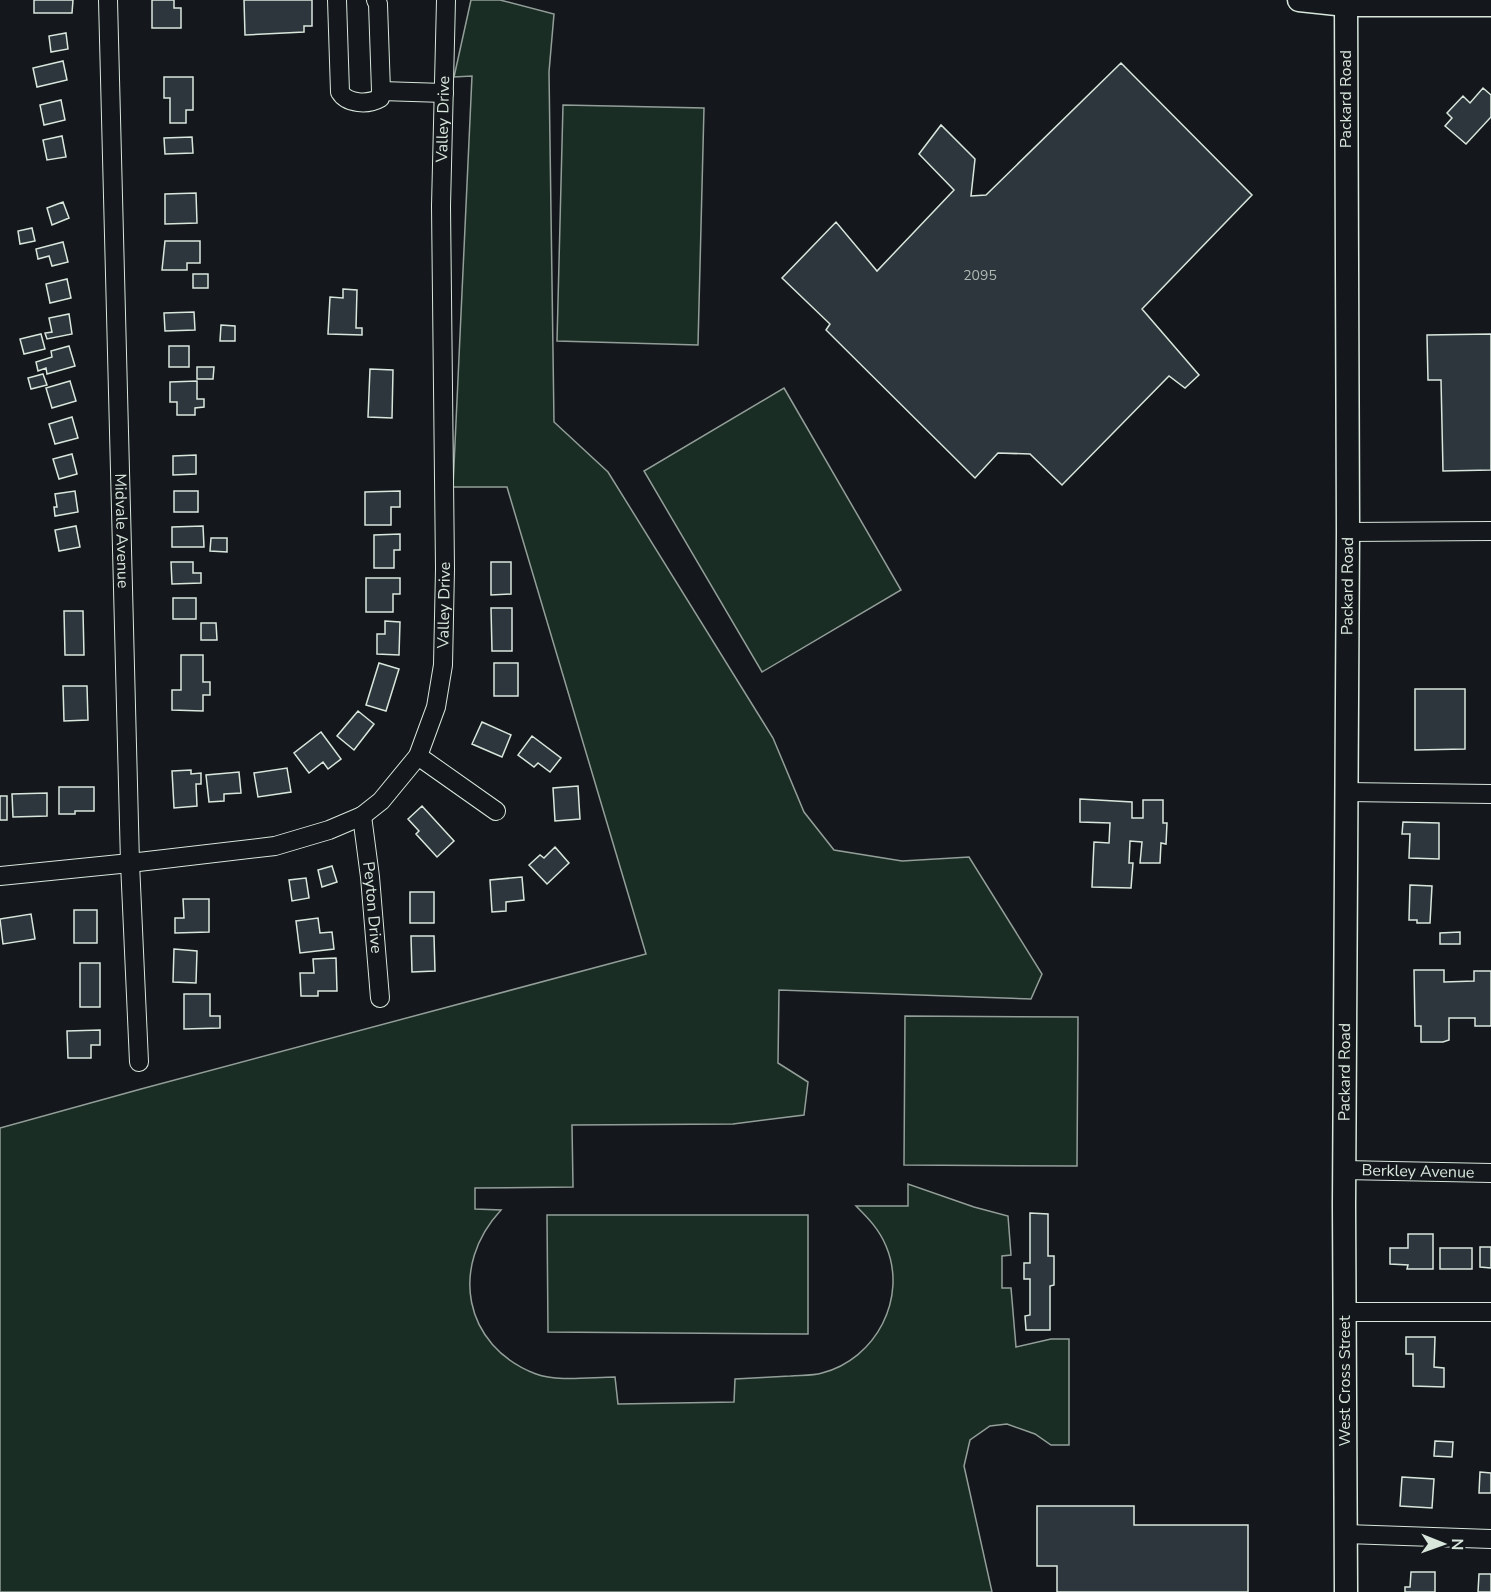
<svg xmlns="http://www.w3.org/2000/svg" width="1491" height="1592" font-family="'Nunito Sans',sans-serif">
	<rect width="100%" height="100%" fill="#14181c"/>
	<path fill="#1a2d24" stroke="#939e99" stroke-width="1.5" d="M471 0H500L554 14 549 72 554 422 608 472 773 738 804 812 834 850 902 861 969 857 1042 974 1031 999 779 990 778 1063 808 1082 804 1115 733 1124 572 1125 573 1187 475 1188V1209L501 1210C449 1266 463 1346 536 1374 557 1382 592 1377 615 1377L618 1404 734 1402 735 1379C753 1378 772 1377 790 1376 800 1375 812 1376 822 1373 876 1359 908 1298 886 1246 879 1229 868 1218 856 1206H908V1184L974 1207 1008 1216 1011 1255 1002 1256V1288H1011L1016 1347 1051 1339H1069V1445H1051L1035 1434 1007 1424 990 1426 970 1440 964 1466 992 1592H0V1128L141 1089 646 954 507 487H453L472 76 454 77Z
		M563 105 704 108 698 345 557 341Z
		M784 388 901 590 762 672 644 471Z
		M905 1016 1078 1017 1077 1166 904 1165Z
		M547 1215H808V1334L548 1332Z"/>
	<path fill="#2c363c" stroke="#d8e6dc" stroke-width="1.5" d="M34 0H73L72 13H34Z
		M152 0H174V8H181V28H152Z
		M244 0H312V26H304V32L245 35Z
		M66 33 68 49 51 52 49 36Z
		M63 61 67 80 37 87 33 68Z
		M1121 63 1252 195 1142 309 1199 375 1185 388 1169 376 1062 485 1030 454 998 453 975 478 826 330 830 324 782 278 836 222 877 271 954 190 919 154 941 125 975 159 971 196 986 195Z
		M164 77H193V110H186V123H170V98H164Z
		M1483 88 1491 95V117L1466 144 1445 126 1452 118 1447 113 1463 96 1470 103Z
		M61 100 65 120 44 125 40 105Z
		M62 136 66 157 47 160 43 140Z
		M192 137 193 153 165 154 164 138Z
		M196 193 197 223 165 224V194Z
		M63 202 69 218 52 225 47 208Z
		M32 228 35 241 20 244 18 231Z
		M165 241H200V263H187V270H162Z
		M63 242 68 262 52 266 49 256 38 259 36 249Z
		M193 274H208V288H193Z
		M67 279 71 298 50 303 46 284Z
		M343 289 357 290 356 328H362V335L328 334 330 297 343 298Z
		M194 312 195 330 165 331 164 313Z
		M69 314 72 334 47 339 45 333 52 332 49 318Z
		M221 325 235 326V341H220Z
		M41 334 45 349 24 354 20 339Z
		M1491 334V470L1443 471 1441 380H1428L1427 335Z
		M69 346 75 366 47 374 46 368 38 371 36 362 52 357 51 351Z
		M169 346H189V367H169Z
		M197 367H214L213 379H197Z
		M370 369 393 370 392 418 368 417Z
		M43 374 47 385 31 389 28 378Z
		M70 381 76 401 52 408 46 388Z
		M197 381V399H204V407L195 408V415H177V402H170V382Z
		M72 417 78 438 55 444 49 424Z
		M72 454 77 474 59 479 53 459Z
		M196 455V474L173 475V456Z
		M75 491 78 512 55 516 54 507H57L55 494Z
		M174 491H198V512H174Z
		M400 491V507H391V525H365V492Z
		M76 526 80 547 59 551 55 530Z
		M203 526 204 547H172V527Z
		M400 534V550H394V568H374V535Z
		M211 538H227V552L210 551Z
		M171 562H193V573H201V583L172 584Z
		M491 562H511V594L491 595Z
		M366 578H400V594H393V612H366Z
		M173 598H196V619H173Z
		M491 608H512V651H492Z
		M64 611H83L84 655H65Z
		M385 621 400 622 399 655 377 654V634H385Z
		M201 623H216L217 640H201Z
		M181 655H203V682H210V695H203V711L172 710V690H181Z
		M379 663 399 669 386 711 366 705Z
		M494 663H518V696H494Z
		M63 686H87L88 720 64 721Z
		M1415 689H1465V749L1415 750Z
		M358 711 374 724 354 750 337 736Z
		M482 722 511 735 502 757 472 744Z
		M321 732 341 759 328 769 323 762 309 773 294 753Z
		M532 736 561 758 550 772 538 763 534 767 518 755Z
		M287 768 291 792 258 797 254 773Z
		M191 770V774L201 773V784H196L197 806 174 808 172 771Z
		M239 772 241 793 224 794V801L209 802 206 775Z
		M578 786 580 819 555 821 553 788Z
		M59 787H94V811H75V814H59Z
		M47 793V816L13 817 12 794Z
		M0 796H7V820H0Z
		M1080 799 1132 802V818H1143V800H1163V823H1167L1166 844 1161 843 1160 863H1140L1142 842 1130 841 1129 863H1133L1131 888 1092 887 1094 842 1109 843 1110 823 1080 822Z
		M422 806 454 841 437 857 416 834 419 831 408 819Z
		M1403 822 1439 823V859L1409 858 1410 834H1402Z
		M555 847 569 863 547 884 529 865 540 855 544 858Z
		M332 866 337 882 322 887 318 870Z
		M522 877 524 900 506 902V911L492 912 490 880Z
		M306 878 309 898 292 901 289 880Z
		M1410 885 1432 886 1430 923H1417V920H1409Z
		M410 892H434V923H410Z
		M183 899H209V932L175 933V918H184Z
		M74 910H97V943H74Z
		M31 914 35 939 3 944 0 919Z
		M318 918 320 933 332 932 334 949 300 953 296 921Z
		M1460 932V944H1440V933Z
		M411 936H434L435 971 412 972Z
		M174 949 197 951 196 983 173 982Z
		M336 958 337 991H318V996H301L300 973H314L313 959Z
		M80 963H100V1007H80Z
		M1414 970H1444V982L1474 981V971H1491V1026H1475V1018H1449V1040L1443 1042H1421V1026H1415Z
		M184 994H210V1016H220V1028L184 1029Z
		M100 1030V1045H91V1058H68L67 1031Z
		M1030 1213 1048 1214V1256H1054V1285L1050 1286V1330H1026L1025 1316 1030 1315V1279H1024V1263H1030Z
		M1408 1234H1433V1269H1407L1408 1265 1390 1264V1248H1408Z
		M1480 1247H1491V1268L1480 1267Z
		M1440 1248H1472V1269H1440Z
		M1406 1337H1435L1434 1367 1444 1368V1387L1413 1386V1354H1406Z
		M1435 1441 1453 1442 1452 1457 1434 1456Z
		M1480 1472 1491 1473V1493H1479Z
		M1402 1477 1434 1479 1432 1508 1400 1506Z
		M1037 1506H1134V1525H1248V1592H1057V1566H1037Z
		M1411 1572H1435V1592H1405V1587H1410Z
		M1479 1574H1491V1592H1478Z"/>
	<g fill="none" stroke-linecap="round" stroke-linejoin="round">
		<defs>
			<g id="minor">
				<path id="s1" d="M108 0 130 863 139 1062"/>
				<path d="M337 0 340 92C347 104 368 105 380 98L381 91 378 4 376 0"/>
				<path d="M381 91 444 93"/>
				<path d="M1348 532 1491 531"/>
				<path d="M418 756 496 811"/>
				<path d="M1346 792 1491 794"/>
				<path id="s2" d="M362 816 370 877 380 998"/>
				<path id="s3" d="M0 876 130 863 275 846 329 830 362 816 381 801 418 756 436 707 443 665 445 569 441 206 446 0"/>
				<path id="s4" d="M1344 1170 1491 1173"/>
				<path d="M1345 1312H1491"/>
				<path d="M1346 1534 1491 1539"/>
			</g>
			<g id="major">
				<path d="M1299 0 1346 5H1491"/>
				<path id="s5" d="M1346 1592 1344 1205 1348 532 1346 0"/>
			</g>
		</defs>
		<use href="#minor" stroke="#d8e6dc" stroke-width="20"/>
		<use href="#major" stroke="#d8e6dc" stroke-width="25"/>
		<use href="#minor" stroke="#14181c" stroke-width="18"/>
		<use href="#major" stroke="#14181c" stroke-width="22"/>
	</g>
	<g text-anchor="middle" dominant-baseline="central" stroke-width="4.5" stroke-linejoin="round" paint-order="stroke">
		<g font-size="14" fill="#adbab4">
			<text x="980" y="275">2095</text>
		</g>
		<g font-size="16" fill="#d8e6dc" stroke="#14181c">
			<text transform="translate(1346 99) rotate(-90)">Packard Road</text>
			<text stroke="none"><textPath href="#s3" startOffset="1092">Valley Drive</textPath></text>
			<text stroke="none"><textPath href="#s1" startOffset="531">Midvale Avenue</textPath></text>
			<text stroke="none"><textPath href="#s5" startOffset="1006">Packard Road</textPath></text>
			<text stroke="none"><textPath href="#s3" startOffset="606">Valley Drive</textPath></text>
			<text stroke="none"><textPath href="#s2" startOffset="92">Peyton Drive</textPath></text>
			<text stroke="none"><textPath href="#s5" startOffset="520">Packard Road</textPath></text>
			<text stroke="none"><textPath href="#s4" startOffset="74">Berkley Avenue</textPath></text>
			<text transform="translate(1345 1381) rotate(-90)">West Cross Street</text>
		</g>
	</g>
	<g transform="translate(1443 1544) rotate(91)" stroke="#14181c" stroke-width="4.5" paint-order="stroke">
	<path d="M0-4.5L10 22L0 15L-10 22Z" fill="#d8e6dc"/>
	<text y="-9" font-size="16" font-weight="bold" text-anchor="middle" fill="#d8e6dc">N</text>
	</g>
</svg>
